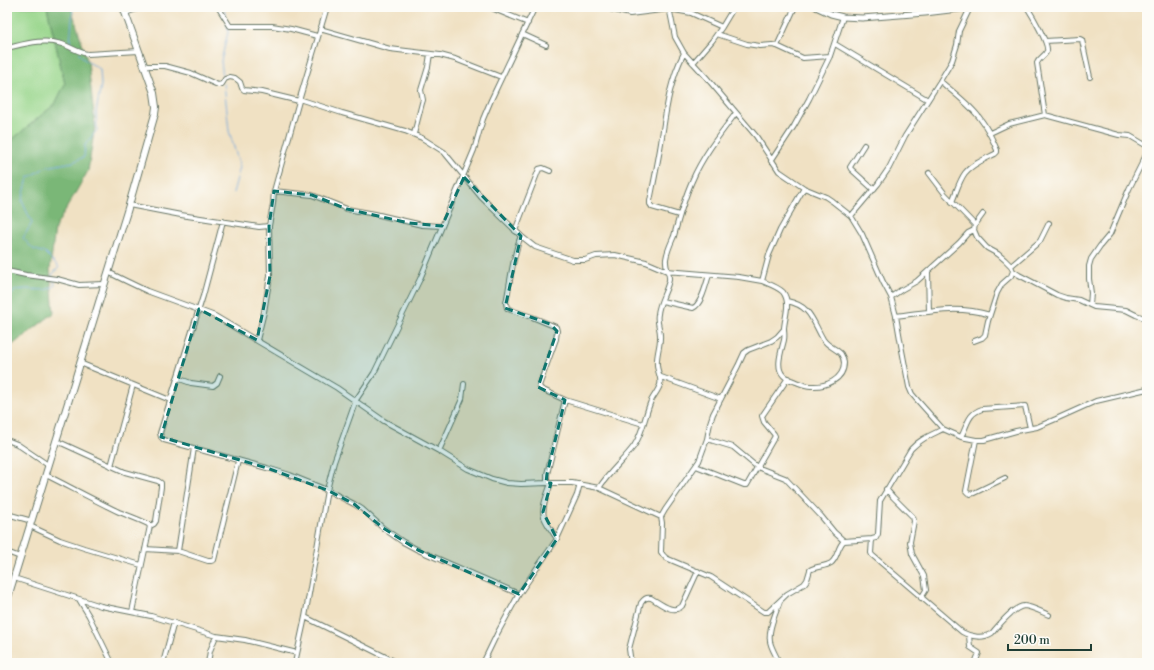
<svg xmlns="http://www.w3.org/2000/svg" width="1154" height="670" font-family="'Libre Bodoni',serif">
	<rect width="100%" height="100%" fill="#fdfcf7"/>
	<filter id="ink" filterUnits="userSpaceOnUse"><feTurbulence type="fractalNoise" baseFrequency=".025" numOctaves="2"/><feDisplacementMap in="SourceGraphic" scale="8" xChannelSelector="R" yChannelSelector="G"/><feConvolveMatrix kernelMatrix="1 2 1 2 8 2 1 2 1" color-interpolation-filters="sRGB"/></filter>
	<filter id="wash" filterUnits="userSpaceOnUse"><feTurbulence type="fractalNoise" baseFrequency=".012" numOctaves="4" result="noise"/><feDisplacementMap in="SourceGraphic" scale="16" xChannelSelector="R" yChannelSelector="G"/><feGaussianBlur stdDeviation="0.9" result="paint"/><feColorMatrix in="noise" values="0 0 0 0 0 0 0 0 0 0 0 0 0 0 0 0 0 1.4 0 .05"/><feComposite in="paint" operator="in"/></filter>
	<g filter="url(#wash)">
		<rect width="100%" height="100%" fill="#f0e1c3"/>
		<path fill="#98d68b" stroke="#5c8a60" d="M7 7H47L65 84 55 104 7 144Z"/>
		<path fill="#7ab777" stroke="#4c7a56" d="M47 7H71L88 63 95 125 88 171 55 228 50 270 54 313 7 349V264L11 238 7 228V144L55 104 65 84Z"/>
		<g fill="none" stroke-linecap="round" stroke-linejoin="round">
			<path stroke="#6da6dd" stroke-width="1" d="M73 7 70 43 73 47
				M224 7 225 15
				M223 77 221 61 228 32 227 24
				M224 83 229 131 240 167 233 193
				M53 277 52 275 59 267 45 253 33 249 23 238 32 223 22 201 28 178 46 167 73 162 84 157 85 145 97 130 96 112 101 85 100 69 85 60 79 53
				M7 299 16 290 26 289 45 290 55 286 54 280"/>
		</g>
	</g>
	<g filter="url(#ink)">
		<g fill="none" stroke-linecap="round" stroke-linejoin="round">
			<defs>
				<path id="minor" d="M218 7 230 26H272L291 29 317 36
					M489 7 528 23
					M602 7 630 14 669 9 691 13 722 27
					M669 7 675 37 684 53 706 77 756 136 779 171 804 188 826 197 832 201 851 216 862 234 883 282 891 297 896 316 901 345 909 387 912 394 918 401 943 429 961 437 976 440H984L1016 431 1037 427 1056 419 1096 401 1147 389
					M1027 7C1032 15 1049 44 1047 51 1045 56 1039 58 1037 63L1045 115
					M125 13 143 7
					M320 29 390 49 440 55 455 59 501 77
					M522 34 546 45
					M717 34 747 44 760 46 772 45 777 46 803 58 830 56
					M1045 41 1080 39 1082 40 1090 77
					M835 44 928 100
					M777 46 795 7
					M7 48C25 44 44 38 62 44 71 47 79 53 88 54L139 51
					M693 63 712 41 722 27 734 7
					M145 66H165L191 73 218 85 222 84 225 79 230 77 235 78 240 82 242 88 244 90 262 92 299 101
					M940 81C953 92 968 103 979 117 987 127 992 138 997 150V152L995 154C985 159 972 164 965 173 959 181 956 193 952 202
					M299 99 342 113 405 131 422 138 444 152 481 197 521 236C513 254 510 283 506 303L507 308 511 310 532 317 556 327 557 331 556 339 539 386 541 389 565 400 547 474V483
					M990 133 1009 124 1045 115 1119 135 1130 136 1147 146
					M414 134 422 103 423 100 421 90 428 67 430 54
					M864 145 850 167 851 169 874 190
					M771 161 794 126 809 99 830 56 843 17
					M929 173 945 194 975 225 974 230 977 237 987 248 998 254 1005 260 1011 266 1013 271 1019 275 1057 295 1066 298 1079 300 1094 307 1126 310 1136 315 1147 319
					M274 191 312 195 347 209 375 214 422 225 442 226
					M129 205 181 215 259 227 269 226
					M679 215 652 207 650 204V201C654 181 658 162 661 143 666 111 669 82 684 53
					M851 216 878 184 889 168 905 136 940 81 952 61 957 45 959 31 970 8
					M223 221 203 296 160 433 161 437 164 440 267 468 290 475 327 490 354 504 362 509 383 528 403 542 418 550 519 594
					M975 225 983 214
					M515 231 539 169 543 168 550 171
					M521 236 535 247 573 260H585L596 256 615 255 646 262 667 271 739 277 762 281 769 255 780 230 804 188
					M1011 266 1040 241 1049 223
					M7 271 26 275 57 279 79 285 104 284
					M108 272 124 280 147 291 215 316 337 388 384 421 439 451 468 469 492 479 507 483 521 484 547 483H572L599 488 661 517
					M928 272 929 312
					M762 281C769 284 778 287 783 292 791 303 785 316 784 328 784 332 785 336 784 340 782 349 775 367 783 375 786 379 792 380 796 382 801 384 805 386 811 386 825 387 844 380 844 363 844 360 843 357 841 354 836 348 828 347 823 339 812 320 811 306 787 301
					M891 297 901 290 917 281 959 243 968 233 974 230
					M662 301 693 308C702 304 706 284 709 275
					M1090 305 1091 293 1089 279V266L1091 259 1100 246 1110 234 1129 189 1147 153
					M896 316C930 312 956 305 990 315
					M784 329 777 337 771 341 748 350 744 353 738 366 713 414 710 423 707 439 699 461 665 510 661 517 662 523 661 552 663 555 666 558 711 577 764 612H768L787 594 804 584 807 580 810 570C816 566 825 567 831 563 838 558 837 547 844 541L872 539 876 538 878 534 880 501 911 449C920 439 931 435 943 429
					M257 340 264 312 270 276 269 226 273 204 274 191 299 101 327 7
					M974 341 982 338 985 335 988 321 997 293 1002 284 1011 276 1013 271
					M80 363 170 400
					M661 377 721 399
					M177 378 191 383 213 386 217 383 220 376
					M565 400 643 424
					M961 437C968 425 967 414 982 409L1025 406 1030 428
					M707 439 733 447 757 467 785 478 821 516 834 532 844 541
					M7 440 17 444 48 465
					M976 440 966 491 968 493 970 494 974 493 1005 478
					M57 441 125 472 158 481 161 483V487L156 521 154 524 150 526 132 612
					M439 451 462 399 464 384
					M111 466 133 385
					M696 466 744 485H747L775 436 774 434 764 422 762 416 788 378
					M46 475C70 487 94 500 119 512 129 516 138 519 148 524L150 526
					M551 483C548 493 541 507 544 517 547 525 553 532 557 539
					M599 488C609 472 623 461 634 446 643 433 645 415 651 401 654 395 658 391 660 385 662 377 657 372 657 365 656 356 660 347 660 338 661 330 656 322 658 314 659 302 667 291 669 280 670 274 665 267 666 259 667 251 671 243 674 236 679 217 684 199 692 181 702 157 720 134 736 113
					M886 489 893 497 913 517 914 521 910 542 912 554 924 576 926 590 921 598
					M7 514 32 521
					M30 526 60 540 84 548 141 565
					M872 539 871 553 872 555 962 632C971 637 983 639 992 633 999 625 1013 607 1024 606 1030 606 1042 612 1049 615
					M145 549 178 551 208 561H211L214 560 238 461
					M178 551 194 448
					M7 552 20 557
					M14 578 101 606 151 616 216 636 245 640 297 653
					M80 601 89 616 112 663
					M305 617 398 663
					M969 635 970 647 979 653 975 663
					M163 663 174 622
					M208 663 210 651 216 636
					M295 663 305 617 327 490 334 462 356 400 374 373 420 279 474 150 483 119 491 100 535 7
					M483 663 497 634 519 594 557 539 577 495 580 484
					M631 663 629 649 641 603C644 599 646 597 651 598 660 603 673 615 682 606L698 571
					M779 663C777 657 773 651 771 645 766 633 776 613 780 601
					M842 663 844 662"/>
				<path id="major" d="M816 7 831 14 843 17 862 18 925 13 975 7"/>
				<path id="highway" d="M7 600 129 205 155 114 156 107 154 93 123 7"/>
			</defs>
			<use href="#minor" stroke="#687666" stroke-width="6"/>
			<use href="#major" stroke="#687666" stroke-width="7"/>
			<use href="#highway" stroke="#687666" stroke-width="8"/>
			<use href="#minor" stroke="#fff" stroke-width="4"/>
			<use href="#major" stroke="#fff" stroke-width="5"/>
			<use href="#highway" stroke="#fff" stroke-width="6"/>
		</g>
	</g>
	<path fill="#0f766e" fill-opacity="0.2" stroke="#0f766e" stroke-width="3" stroke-dasharray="8 5" stroke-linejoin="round" d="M464 177 521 236 505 308 550 324 557 331 538 387 565 400 547 474 546 483H551L543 512 557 539 519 594 418 550 383 528 354 504 327 490 267 468 161 437 199 309 257 340 270 276 269 226 274 191 312 195 347 209 409 223 442 226Z"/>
	<rect width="1154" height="670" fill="none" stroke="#fdfcf7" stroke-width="24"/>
	<path d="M1008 644v6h83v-6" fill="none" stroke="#1f3d34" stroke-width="2"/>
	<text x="1014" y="644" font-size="12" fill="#1f3d34" stroke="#fdfcf7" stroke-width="3" paint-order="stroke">200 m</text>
</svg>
